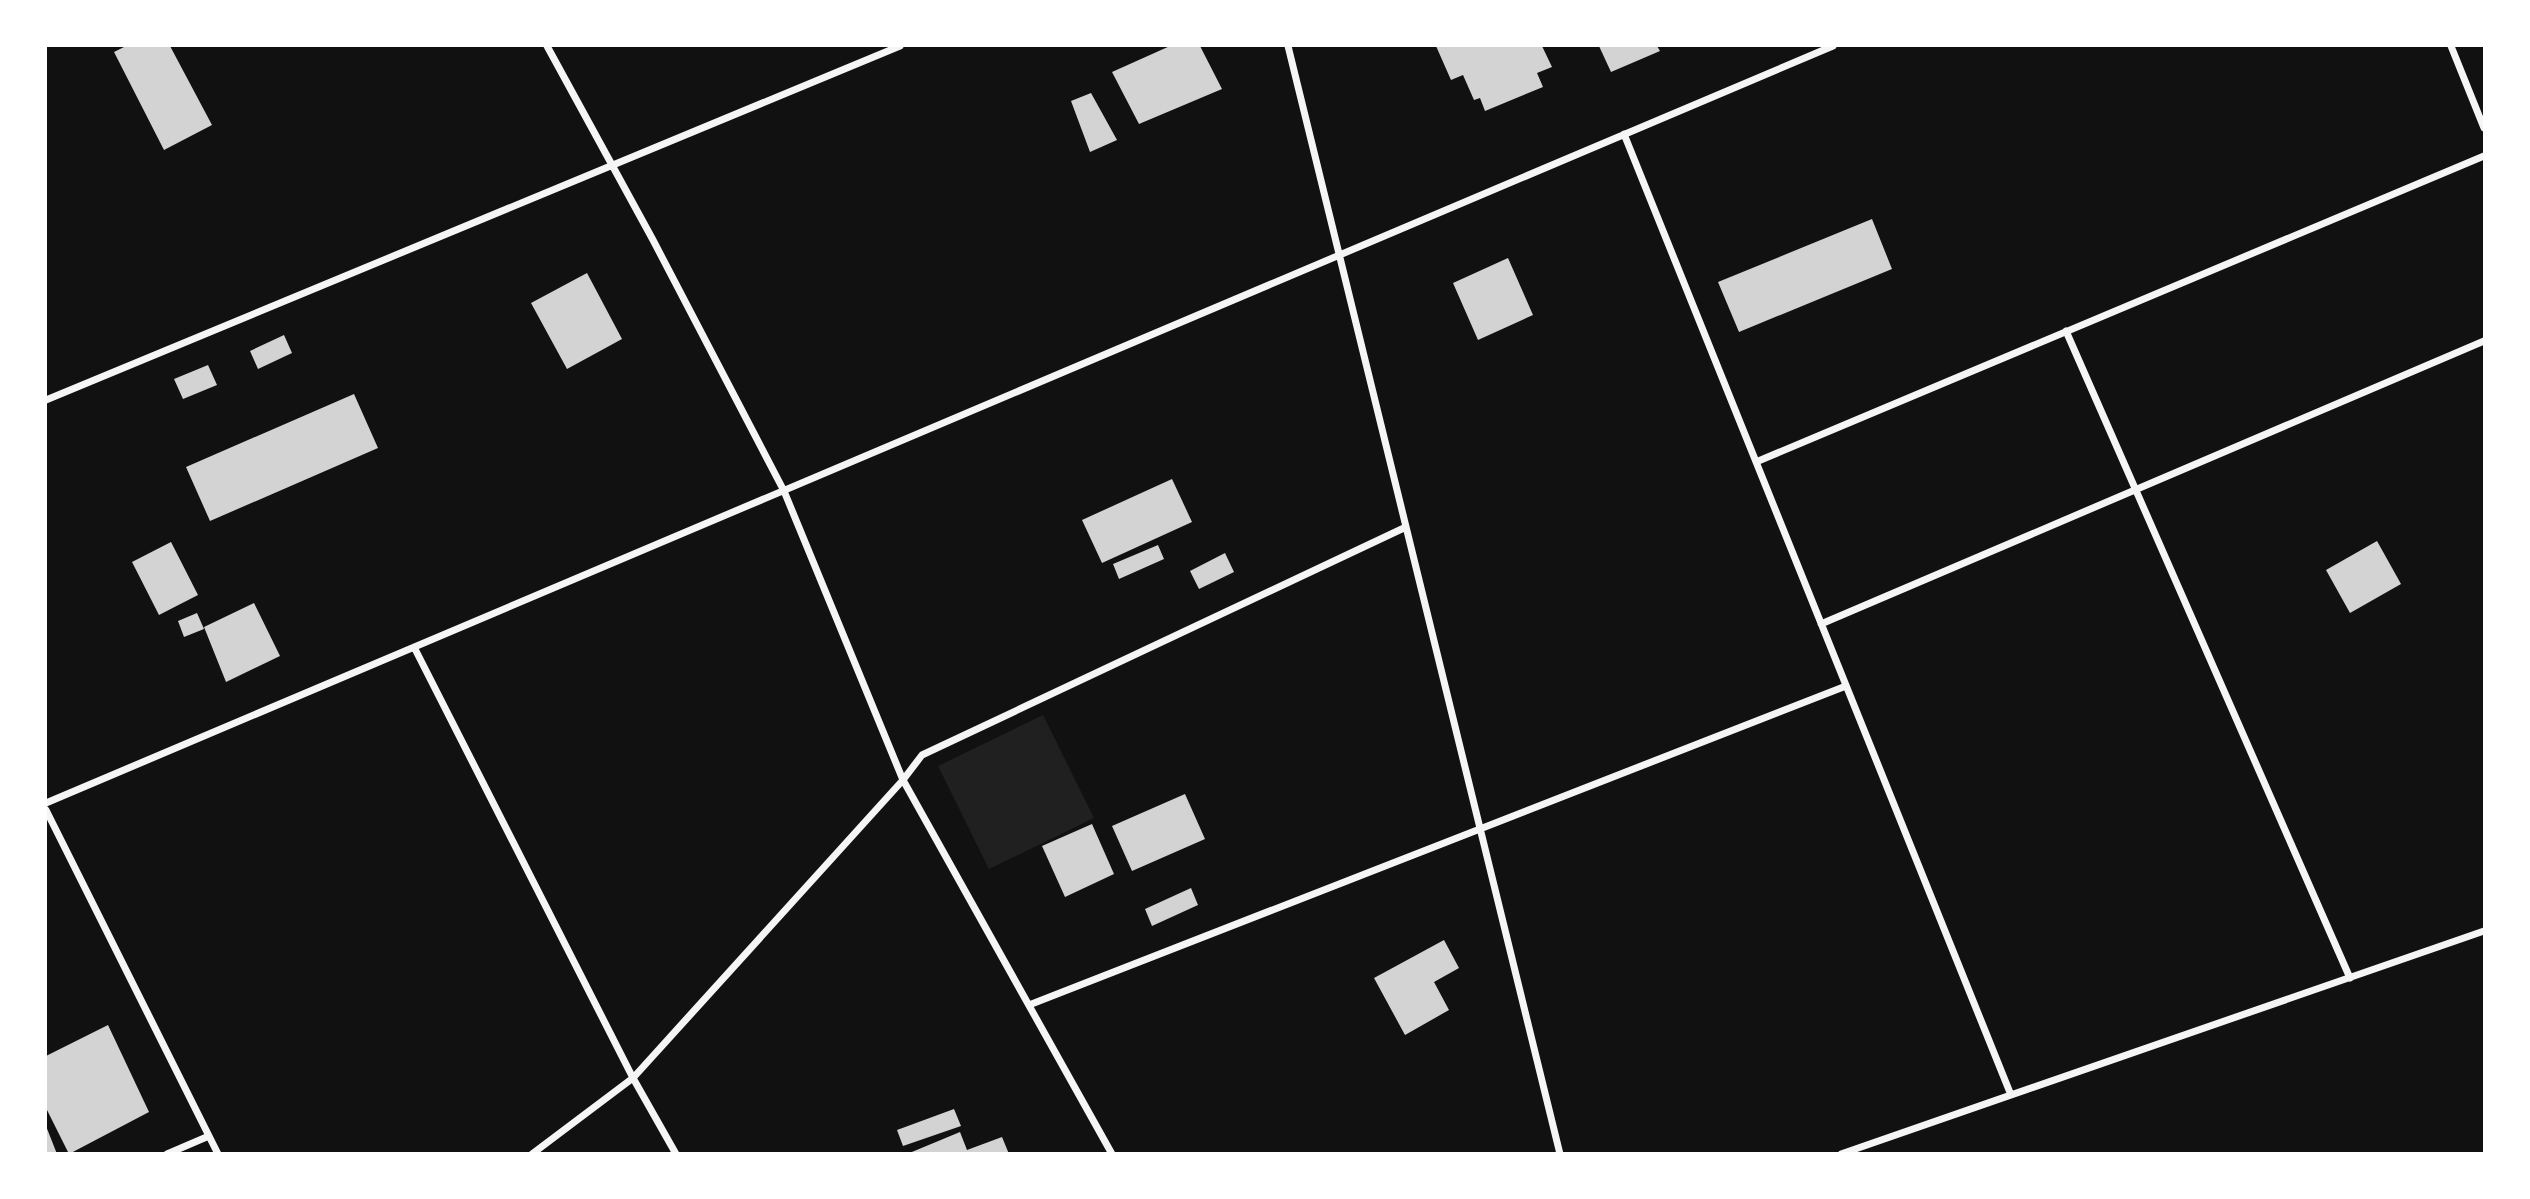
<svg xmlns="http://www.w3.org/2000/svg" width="2530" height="1199" font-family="Overpass,sans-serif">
	<rect width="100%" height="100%" fill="#111"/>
	<path fill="#202020" d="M1043 715 1094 818 989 869 938 766Z"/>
	<path fill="#d3d3d3" d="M126 46H170L212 125 164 150 114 52Z
		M1170 46H1200L1222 89 1139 124 1112 72Z
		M1436 46H1542L1552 67 1537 73 1543 87 1485 111 1480 98 1474 100 1463 75 1451 80Z
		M1599 46H1657L1660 51 1611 72Z
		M1091 93 1117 140 1090 152 1071 101Z
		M1872 219 1892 269 1739 332 1718 282Z
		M1508 258 1533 315 1478 340 1453 283Z
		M587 273 622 339 567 369 531 303Z
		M284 335 292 353 258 369 250 351Z
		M208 365 217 385 183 399 174 379Z
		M354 394 378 448 210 521 186 467Z
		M1172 479 1192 522 1102 563 1082 520Z
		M2377 541 2401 584 2350 613 2326 570Z
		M171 542 198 595 159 615 132 562Z
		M1158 545 1164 559 1119 579 1113 564Z
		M1225 553 1234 572 1199 589 1190 571Z
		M254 603 280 656 226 682 204 627Z
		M197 613 204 629 184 637 178 621Z
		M1185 794 1205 839 1132 871 1112 826Z
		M1092 824 1114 874 1065 897 1042 846Z
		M1191 888 1198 905 1152 926 1145 909Z
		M1444 940 1459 968 1434 982 1449 1010 1405 1035 1374 978Z
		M108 1025 149 1112 69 1154 46 1108V1056Z
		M954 1109 961 1126 903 1146 897 1130Z
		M46 1126 57 1154H46Z
		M960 1132 967 1150 1002 1137 1009 1154H907Z"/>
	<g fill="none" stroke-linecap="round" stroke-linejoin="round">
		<path stroke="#f5f5f5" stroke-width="7" d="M547 46 653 240 784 491 903 780 1112 1154
			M1288 46 1560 1154
			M2451 46 2484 128
			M1624 134 2011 1095
			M2066 331 2350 978
			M46 400 900 46
			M1756 462 2484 156
			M1821 624 2484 341
			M414 647 633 1078 676 1154
			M46 803 1833 46
			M46 810 218 1154
			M1029 1005 1846 686
			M167 1154 209 1136
			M532 1154 633 1078 903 780 922 755 1406 527
			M1841 1154 2484 931"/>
	</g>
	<rect width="2530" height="1199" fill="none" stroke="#ffffff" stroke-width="94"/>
</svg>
